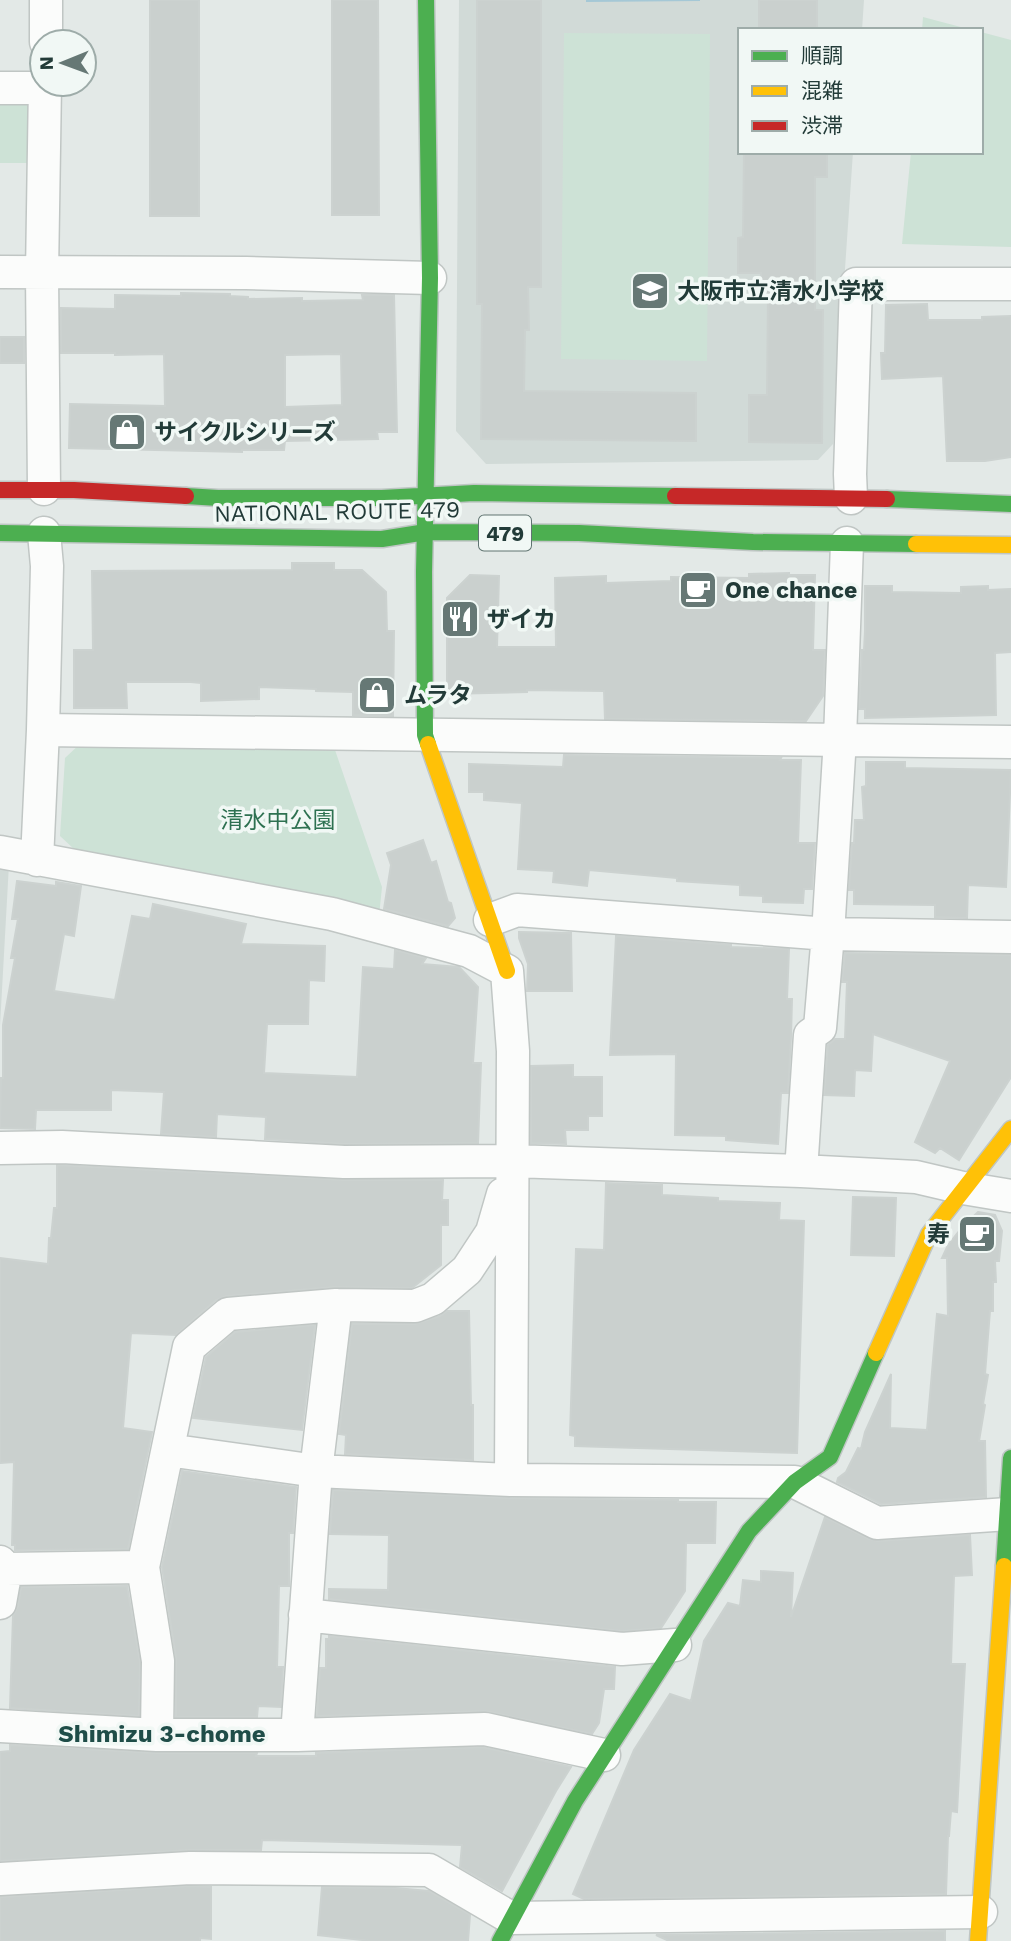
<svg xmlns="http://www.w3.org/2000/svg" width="1011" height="1941" font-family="'Work Sans','Noto Sans JP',sans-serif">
	<rect width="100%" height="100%" fill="#e3e9e7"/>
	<path fill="#d1dad7" d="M459 0H864L862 30H740V152H853L833 444 818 460 486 464 456 431Z
		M0 863 9 864 0 1026Z"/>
	<path fill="#cde2d6" d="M923 17 972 30H922Z
		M981 32 1011 40V247L902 244 911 152H981Z
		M564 33 710 34 707 361 561 359Z
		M0 101H24L36 116V163H0Z
		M82 742 335 750 382 887 379 916 74 849 60 836 65 758Z"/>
	<path fill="#a5c8d6" d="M586 0H700V1L586 2Z"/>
	<path fill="#cad0ce" stroke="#ccd2d0" stroke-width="2" fill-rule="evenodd" d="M150 0H199V216H150Z
		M332 0H378L379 215H332Z
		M477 0H541V287H528L529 330H525L524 391 696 393V441L481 439 482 304H477Z
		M759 0H817V30H759Z
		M744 152H827V177H815V310H823L822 443 749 442V395H767L768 295H762L761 273H738V238L743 237Z
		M181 293 230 294V296L248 297V299L302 298V301L363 300 362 295H394L397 432H377L378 439 285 441 284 450H242V452L69 448 70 404 165 406 164 354 115 355V353H61V308L115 309V295L181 296ZM341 354 342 405 285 407V355Z
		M927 304 928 320H982V317L1011 316V457L985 461H947L943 376 882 379 881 353H885L886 305Z
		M0 337H24V363H0Z
		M292 563H334V570H362L386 592 387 631H394L393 716 353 715V692L316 691V689L259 687V699L201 701V683L191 682H126L127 708H74V650H93L92 571 292 570Z
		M789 573V575H815L813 650H825L823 696 806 721 605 719 604 691 527 690V692L447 694V598L470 575 499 576 497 647H556L555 578 606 576V583L671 581V577L749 578V574Z
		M865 586H892V592L961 593V587L988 586V590L1011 589V652L995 653 996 715 865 718V709H859L862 650H864L865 631Z
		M564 755 781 758 780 760H801L798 843H815L812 889H804L803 903 763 902V896L740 895V885L677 881V878L589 870 587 886 553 882 554 871 518 869 522 803 484 800V792H469V764L563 767Z
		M866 762H905V768L1011 770 1006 887 968 885 967 918 935 917V905L854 904V890H849L852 843H854L855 820H864L862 787 866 786Z
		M423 840 431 863 436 861 448 902 451 903 455 918 448 926 384 909 391 865 387 853Z
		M17 881 56 886V882L81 886 74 936 64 934 54 991 115 1000 132 916 150 919 153 904 246 924 241 944 325 946 324 981 309 980 308 1024H267L264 1073 357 1077 363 967 394 969 395 950 426 958 422 964 459 967 478 987 473 1063H481L478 1143 344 1144 265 1139 266 1117 217 1114 216 1137 161 1134 164 1092 111 1090V1110H36L35 1129 0 1128 1 1078H3V1025L15 958H11L18 919H12Z
		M519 932 571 933 572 991H527L528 964 519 938Z
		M616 936 731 945V947L789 949 787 999H792L791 1037 788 1093H781L778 1144 726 1140V1136L675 1135 676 1054 610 1055Z
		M845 953 1011 955V1077L959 1160 940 1148 935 1153 915 1142 950 1061 873 1034 871 1071 855 1070 854 1096 824 1095 828 1045 835 1039H845L847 982H842Z
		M573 1065V1077H602V1116H588V1130H565L566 1144 531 1143V1066Z
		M57 1165 343 1180H443L442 1200H448V1225H441V1265L412 1288 334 1287 226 1296 216 1300 176 1335 131 1333 123 1428 152 1432 128 1549 15 1550V1545H12L14 1462 0 1463V1258L48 1264 49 1238H51L54 1208H57Z
		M606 1183 662 1185V1195L718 1198V1201L780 1203 779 1220 804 1221 797 1453 575 1446V1436L570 1435 576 1249 604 1250Z
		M853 1197 896 1198 894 1256 851 1255Z
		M978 1212 995 1215 1002 1231 999 1261H995L996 1282H993V1311H990L985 1374 988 1375 983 1404 985 1405 979 1441H985L986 1497 881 1504 837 1482 838 1478 846 1472 858 1448 861 1449 865 1432 891 1374 890 1428 927 1430 937 1314 948 1316 947 1258H942L948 1245 964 1225Z
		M447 1311H469L471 1405H473V1460L345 1454 346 1435 339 1434 352 1324H415L440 1316Z
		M315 1325 302 1430 193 1418 206 1357 235 1332Z
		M182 1471 296 1487 293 1533H289V1586H279L277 1667H283L281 1707 258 1706 257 1717H176V1658L162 1567Z
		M333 1490 510 1498 675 1500H678V1502H716L715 1543H686L685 1591 661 1628 622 1631 329 1599V1589L388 1590 389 1535 330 1534Z
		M825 1517 869 1539 878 1541 970 1535 972 1575 954 1576 951 1664H965L957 1812 951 1811 949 1836H948L946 1894 584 1899 573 1894 634 1750 670 1694 691 1701 704 1641 728 1603 740 1606 743 1580 761 1582V1571L793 1573 791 1617Z
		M127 1586 140 1662 139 1716 10 1708 13 1616 18 1606 21 1587Z
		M329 1636 615 1667 614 1689H604L599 1723 592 1734 485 1711 317 1716 320 1668H326V1639H329Z
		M10 1745 157 1753H257L256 1756H316V1753L483 1747 571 1767 556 1791 502 1891 460 1867 462 1845 262 1840 261 1850H189L0 1861V1752L10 1751Z
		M190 1886 211 1887V1939L200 1938V1941H0V1897Z
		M322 1887 395 1888 429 1891 470 1915 468 1941H371L318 1935Z
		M945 1931V1941H669L656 1935Z"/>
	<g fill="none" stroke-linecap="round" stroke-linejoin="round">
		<defs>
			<path id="street" d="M46 42V0
				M0 88H45
				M0 272 246 273 430 278
				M44 489 42 274 45 84
				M851 498 850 474 856 284H1011
				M43 730 1011 742
				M0 852 332 914 469 951 507 971 513 1051 511 1480
				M37 860 43 730 47 566 44 533
				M490 920 517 910 828 934 1011 937
				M0 1148 62 1147 344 1162 513 1161 801 1171 916 1177 963 1188 1011 1196
				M801 1171 810 1035 820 1028 828 934 840 739 847 543
				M336 1305 316 1471 511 1480 795 1482 877 1523 1008 1514
				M168 1450 316 1471 297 1735
				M0 1562 6 1569 143 1567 189 1347 228 1314 336 1305 415 1306 433 1299 467 1270 492 1232 503 1194
				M143 1567 158 1661 157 1735
				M0 1603 6 1569
				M305 1615 622 1649 675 1645
				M0 1726 157 1735H297L485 1729 604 1755
				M0 1879 190 1868 429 1870 511 1918 981 1912"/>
			<path id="fast" d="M426 0 430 278 424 572 425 735 428 744
				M186 496 218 498H382L474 493 675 496
				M887 499 1011 504
				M0 533 382 539 426 532 579 533 753 542 916 544
				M1004 1566 1011 1458
				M500 1941 575 1801 749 1531 795 1482 830 1457 876 1353"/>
			<path id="slow" d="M916 544 1011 545
				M428 744 507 971
				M876 1353 929 1234 1011 1129
				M978 1941 1004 1566"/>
			<path id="jam" d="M0 490H74L186 496
				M675 496 887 499"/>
		</defs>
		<use href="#street" stroke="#c0c6c4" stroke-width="35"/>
		<use href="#fast" stroke="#bfc6c4" stroke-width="19"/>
		<use href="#slow" stroke="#bfc6c4" stroke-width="19"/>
		<use href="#jam" stroke="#bfc6c4" stroke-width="19"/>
		<use href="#street" stroke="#fbfcfb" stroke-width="32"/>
		<use href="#fast" stroke="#4caf50" stroke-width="16"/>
		<use href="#slow" stroke="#ffc107" stroke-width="16"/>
		<use href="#jam" stroke="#c62828" stroke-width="16"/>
	</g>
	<defs>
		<symbol id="school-square" viewBox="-11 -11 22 22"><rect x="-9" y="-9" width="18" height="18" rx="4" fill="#667875" stroke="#f1f8f5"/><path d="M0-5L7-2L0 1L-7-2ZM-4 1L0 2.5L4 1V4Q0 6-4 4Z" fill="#fff"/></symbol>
		<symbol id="shop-square" viewBox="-11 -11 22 22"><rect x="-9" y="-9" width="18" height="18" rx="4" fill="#667875" stroke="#f1f8f5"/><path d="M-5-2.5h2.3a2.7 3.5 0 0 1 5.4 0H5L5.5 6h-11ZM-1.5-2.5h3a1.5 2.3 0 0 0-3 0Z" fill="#fff"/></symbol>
		<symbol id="cafe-square" viewBox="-11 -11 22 22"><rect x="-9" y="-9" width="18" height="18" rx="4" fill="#667875" stroke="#f1f8f5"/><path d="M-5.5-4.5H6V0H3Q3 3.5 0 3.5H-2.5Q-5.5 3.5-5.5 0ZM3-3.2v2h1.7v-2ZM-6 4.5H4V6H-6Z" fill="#fff"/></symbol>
		<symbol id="restaurant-square" viewBox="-11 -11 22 22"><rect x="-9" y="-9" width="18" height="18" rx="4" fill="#667875" stroke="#f1f8f5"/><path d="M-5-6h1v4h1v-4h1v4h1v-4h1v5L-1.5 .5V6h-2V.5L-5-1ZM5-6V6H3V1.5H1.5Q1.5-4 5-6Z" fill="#fff"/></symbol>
	</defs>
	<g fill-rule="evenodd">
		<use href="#school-square" x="628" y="269" width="44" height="44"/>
		<use href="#shop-square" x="105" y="410" width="44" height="44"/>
		<use href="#cafe-square" x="676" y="568" width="44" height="44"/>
		<use href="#restaurant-square" x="438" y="597" width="44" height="44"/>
		<use href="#shop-square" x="355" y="673" width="44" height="44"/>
		<use href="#cafe-square" x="955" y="1212" width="44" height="44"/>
	</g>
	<g text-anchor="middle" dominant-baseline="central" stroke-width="7" stroke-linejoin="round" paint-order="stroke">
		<rect fill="#f1f8f5" stroke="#607471" stroke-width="2" x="479" y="515.5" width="52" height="35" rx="5"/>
		<g font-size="21" font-weight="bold" fill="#223b38">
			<text x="505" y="533">479</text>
		</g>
		<g font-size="23" font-weight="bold" fill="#223b38" stroke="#f1f8f5" text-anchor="start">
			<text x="677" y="291">大阪市立清水小学校</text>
			<text x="154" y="432">サイクルシリーズ</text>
			<text x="725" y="590">One chance</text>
			<text x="487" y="619">ザイカ</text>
			<text x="404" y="695">ムラタ</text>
			<text x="950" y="1234" text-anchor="end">寿</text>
		</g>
		<g font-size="23" fill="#223b38" stroke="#f1f8f5">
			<text transform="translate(337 512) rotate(-1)">NATIONAL ROUTE 479</text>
		</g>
		<g font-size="23" fill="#2e7151" stroke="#f1f8f5">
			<text x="278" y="820">清水中公園</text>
		</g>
		<g font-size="24" font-weight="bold" fill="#1f4d48" stroke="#f1f8f5">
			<text x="162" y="1734">Shimizu 3-chome</text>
		</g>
	</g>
	<rect x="738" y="28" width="245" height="126" fill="#f1f8f5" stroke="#9eaca9" stroke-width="2"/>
	<rect x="752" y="51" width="35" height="10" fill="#4caf50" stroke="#9eaca9" stroke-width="2"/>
	<text x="801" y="63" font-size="21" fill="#223b38">順調</text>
	<rect x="752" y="86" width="35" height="10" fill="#ffc107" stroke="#9eaca9" stroke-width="2"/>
	<text x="801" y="98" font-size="21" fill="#223b38">混雑</text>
	<rect x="752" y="121" width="35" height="10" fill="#c62828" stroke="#9eaca9" stroke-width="2"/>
	<text x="801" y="133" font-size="21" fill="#223b38">渋滞</text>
	<g transform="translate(63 63) rotate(269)"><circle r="33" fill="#f1f8f5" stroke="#9eaca9" stroke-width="2"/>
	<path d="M0-5L12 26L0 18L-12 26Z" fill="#667875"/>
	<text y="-10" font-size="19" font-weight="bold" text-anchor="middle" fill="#223b38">N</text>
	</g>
</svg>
